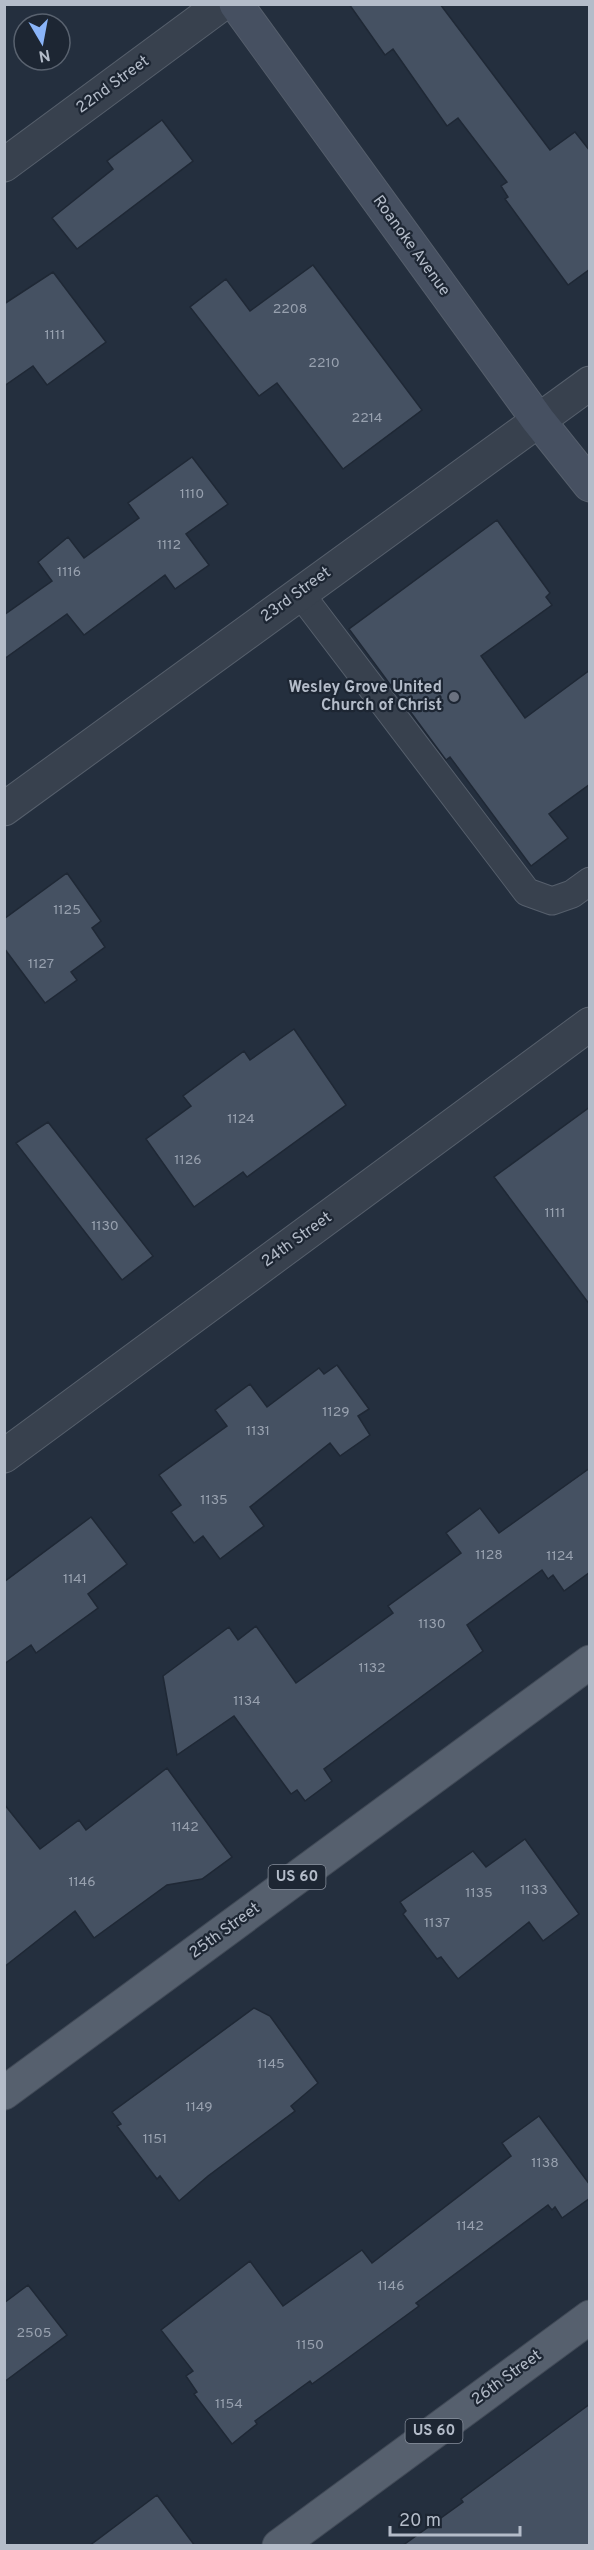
<svg xmlns="http://www.w3.org/2000/svg" width="594" height="2550" font-family="Overpass,sans-serif">
	<rect width="100%" height="100%" fill="#242f3e"/>
	<path fill="#455162" stroke="#1f2835" stroke-width="1.5" d="M349 4H440L550 150 575 132 590 151V269L568 285 505 199 508 197 501 186 507 182 458 118 447 126 393 49 385 55Z
		M162 120 193 161 77 249 52 218 113 169 107 161Z
		M313 265 422 410 343 469 277 383 259 396 190 307 226 279 250 311Z
		M53 272 106 342 47 385 33 366 4 386V304Z
		M192 457 228 504 186 534 209 565 175 589 165 575 84 635 67 614 4 659V615L52 581 38 562 68 537 84 558 139 518 128 503Z
		M497 520 550 593 546 597 552 605 481 656 525 718 590 670V784L549 814 568 838 531 866 450 757 446 760 349 629Z
		M67 873 101 921 92 928 105 947 71 972 77 980 45 1003 4 948V919Z
		M294 1029 346 1105 247 1177 243 1172 194 1207 146 1139 191 1106 183 1096 244 1051 250 1060Z
		M590 1107V1305L494 1177Z
		M48 1122 153 1256 122 1280 16 1143Z
		M337 1365 369 1409 358 1416 370 1435 340 1456 330 1443 250 1507 264 1526 220 1559 203 1536 194 1543 171 1512 181 1505 159 1475 227 1426 215 1410 250 1384 267 1407 319 1368 324 1374Z
		M590 1468V1572L564 1591 553 1575 548 1579 542 1570 467 1625 483 1651 324 1769 332 1781 305 1801 297 1790 291 1794 234 1716 177 1755 163 1676 229 1627 238 1640 256 1626 296 1683 393 1613 388 1606 461 1553 446 1533 480 1508 499 1533Z
		M91 1517 127 1564 88 1594 98 1608 36 1653 31 1645 4 1664V1582Z
		M167 1768 232 1857 202 1879 167 1885 94 1938 75 1911 4 1967V1804L40 1849 79 1820 86 1830Z
		M525 1839 579 1914 543 1941 529 1922 458 1979 441 1957 437 1959 403 1914 406 1911 400 1902 473 1851 486 1867Z
		M254 2008 270 2016 318 2083 291 2106 295 2111 208 2176 179 2201 160 2176 157 2179 117 2126 121 2124 112 2112Z
		M539 2116 590 2185V2198L562 2218 555 2207 552 2210 548 2205 416 2303 419 2306 344 2361 312 2384 310 2381 255 2421 257 2424 232 2444 194 2394 197 2392 186 2376 193 2371 161 2330 250 2261 283 2306 362 2250 372 2263 511 2156 502 2143Z
		M28 2285 67 2335 4 2382V2303Z
		M590 2404V2546H402L463 2502 461 2499Z
		M157 2495 195 2546H89Z"/>
	<g fill="none" stroke-linecap="round" stroke-linejoin="round">
		<defs>
			<path id="lane" d="M299 592 527 892 552 901 572 894 590 881"/>
			<path id="street" d="M4 165 222 4
				M4 809 590 383
				M4 1456 590 1024"/>
			<path id="secondary" d="M236 4 538 420 590 485"/>
			<path id="primary" d="M4 2093 590 1662
				M279 2546 590 2317"/>
		</defs>
		<use href="#lane" stroke="#565f6c" stroke-width="29"/>
		<use href="#street" stroke="#565f6c" stroke-width="35"/>
		<use href="#secondary" stroke="#565f6c" stroke-width="35"/>
		<use href="#primary" stroke="#414a57" stroke-width="35"/>
		<use href="#lane" stroke="#38414e" stroke-width="27"/>
		<use href="#street" stroke="#38414e" stroke-width="33"/>
		<use href="#secondary" stroke="#465061" stroke-width="33"/>
		<use href="#primary" stroke="#56606e" stroke-width="33"/>
	</g>
	<circle fill="#6b7280" stroke="#1d2633" stroke-width="2" cx="454" cy="697" r="6"/>
	<g text-anchor="middle" dominant-baseline="central" stroke-width="4.5" stroke-linejoin="round" paint-order="stroke">
		<g font-size="14" fill="#98a1af">
			<text x="290" y="309">2208</text>
			<text x="55" y="335">1111</text>
			<text x="324" y="363">2210</text>
			<text x="367" y="418">2214</text>
			<text x="192" y="494">1110</text>
			<text x="169" y="545">1112</text>
			<text x="69" y="572">1116</text>
			<text x="67" y="910">1125</text>
			<text x="41" y="964">1127</text>
			<text x="241" y="1119">1124</text>
			<text x="188" y="1160">1126</text>
			<text x="555" y="1213">1111</text>
			<text x="105" y="1226">1130</text>
			<text x="336" y="1412">1129</text>
			<text x="258" y="1431">1131</text>
			<text x="214" y="1500">1135</text>
			<text x="489" y="1555">1128</text>
			<text x="560" y="1556">1124</text>
			<text x="75" y="1579">1141</text>
			<text x="432" y="1624">1130</text>
			<text x="372" y="1668">1132</text>
			<text x="247" y="1701">1134</text>
			<text x="185" y="1827">1142</text>
			<text x="82" y="1882">1146</text>
			<text x="534" y="1890">1133</text>
			<text x="479" y="1893">1135</text>
			<text x="437" y="1923">1137</text>
			<text x="271" y="2064">1145</text>
			<text x="199" y="2107">1149</text>
			<text x="155" y="2139">1151</text>
			<text x="545" y="2163">1138</text>
			<text x="470" y="2226">1142</text>
			<text x="391" y="2286">1146</text>
			<text x="34" y="2333">2505</text>
			<text x="310" y="2345">1150</text>
			<text x="229" y="2404">1154</text>
		</g>
		<g fill="#1d2633" stroke="#878f9c" stroke-width="1.5">
			<rect x="268.5" y="1865" width="57" height="24" rx="4.5"/>
			<rect x="405.5" y="2419" width="57" height="24" rx="4.5"/>
		</g>
		<g font-size="15" font-weight="bold" fill="#b4bcc9">
			<text x="297" y="1877">US 60</text>
			<text x="434" y="2431">US 60</text>
		</g>
		<g font-size="16" fill="#b4bcc9" stroke="#1d2633">
			<text transform="translate(113 85) rotate(-36)">22nd Street</text>
			<text transform="translate(411 246) rotate(54)">Roanoke Avenue</text>
			<text transform="translate(296 595) rotate(-36)">23rd Street</text>
			<text transform="translate(297 1240) rotate(-36)">24th Street</text>
			<text transform="translate(225 1931) rotate(-36)">25th Street</text>
			<text transform="translate(507 2378) rotate(-36)">26th Street</text>
		</g>
		<g font-size="16" font-weight="bold" fill="#b4bcc9" stroke="#1d2633" text-anchor="end">
			<text x="442" y="688">Wesley Grove United<tspan x="442" dy="18">Church of Christ</tspan></text>
		</g>
	</g>
	<rect width="594" height="2550" fill="none" stroke="#b4bcc9" stroke-width="12"/>
	<g transform="translate(42 42) rotate(170)"><circle r="28" fill="#1d2633" stroke="#59626f" stroke-width="1.5"/>
	<path d="M0-4.5L10 22L0 15L-10 22Z" fill="#8ab4f8"/>
	<text y="-9" font-size="16" font-weight="bold" text-anchor="middle" fill="#b4bcc9">N</text>
	</g>
	<path d="M390 2526v9h130v-9" fill="none" stroke="#b4bcc9" stroke-width="3"/>
	<text x="399" y="2526" font-size="18" fill="#b4bcc9" stroke="#1d2633" stroke-width="4.5" paint-order="stroke">20 m</text>
</svg>
